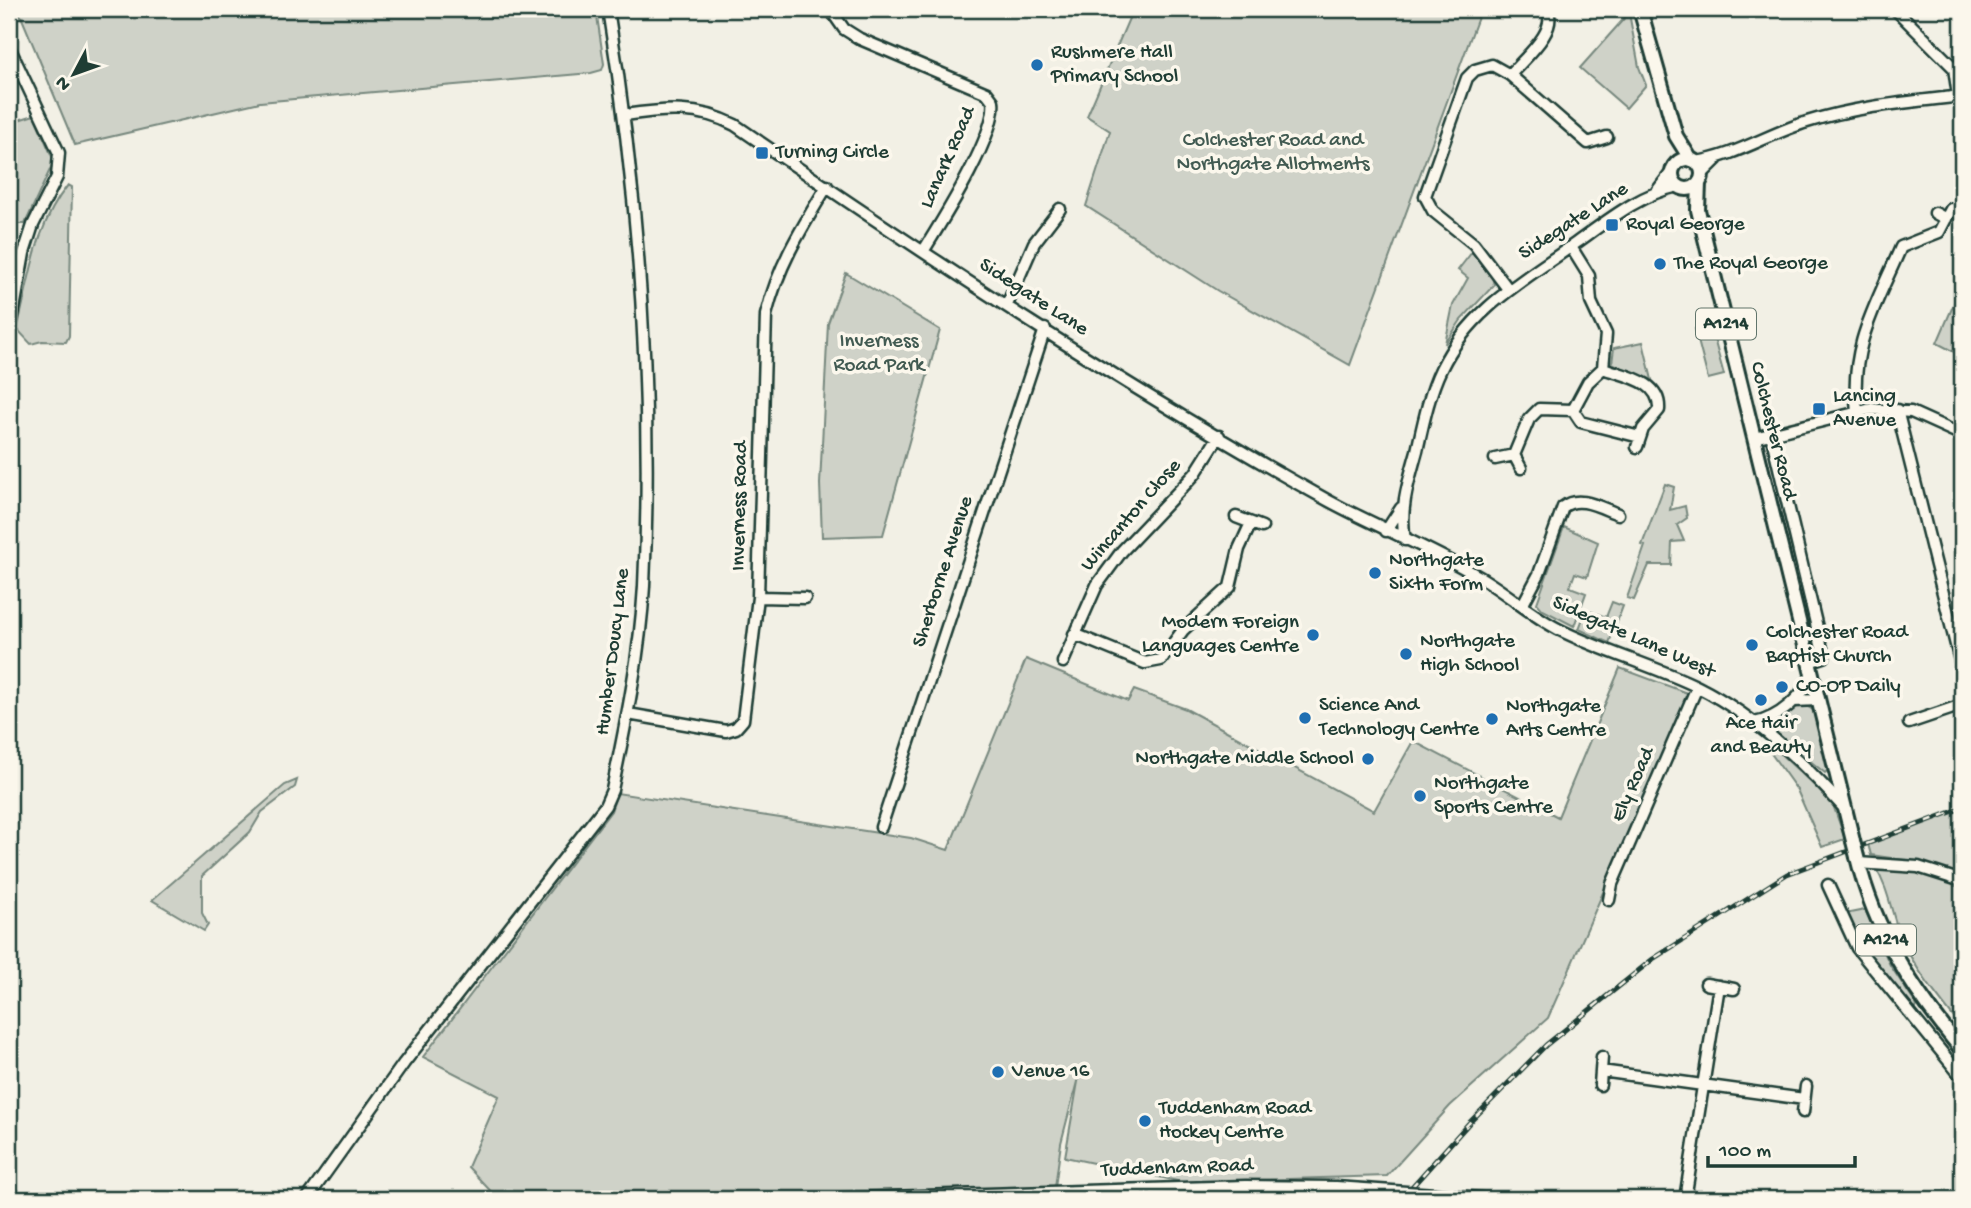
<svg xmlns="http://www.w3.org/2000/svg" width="1971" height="1208" font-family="'Gochi Hand',sans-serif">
	<rect width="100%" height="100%" fill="#f2f0e5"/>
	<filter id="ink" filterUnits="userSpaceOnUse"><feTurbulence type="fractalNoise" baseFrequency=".0143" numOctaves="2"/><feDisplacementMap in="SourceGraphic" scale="14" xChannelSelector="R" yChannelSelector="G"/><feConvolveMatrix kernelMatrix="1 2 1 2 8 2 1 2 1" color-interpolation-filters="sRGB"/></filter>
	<g filter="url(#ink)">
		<path fill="#cfd2c8" stroke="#77887e" stroke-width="2" d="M18 9H596L604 64 602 70 591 73 260 102 75 145Z
			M1133 9H1481L1350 365 1218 291 1086 206 1110 131 1087 116Z
			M1629 13 1639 67 1646 85 1626 108 1580 68Z
			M34 115 54 161 25 224H9V141L14 139 9 123Z
			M68 185 72 187 69 336 66 342 42 341 31 344 17 329C30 280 34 227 68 185Z
			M1472 252 1492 277 1494 285 1461 320 1445 344 1453 305 1468 278 1458 270Z
			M846 273 940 330 883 535 822 537 820 484 828 323Z
			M1962 285V356L1937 343Z
			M1710 324 1724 375 1708 379 1695 329Z
			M1643 342 1653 384 1612 363 1614 348Z
			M1665 484 1674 487 1670 510 1685 506 1687 518 1677 525 1684 541 1672 542 1671 565H1649L1634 600 1627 598 1645 546 1642 545Z
			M1564 527 1598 542 1587 577 1575 573 1570 587 1586 593 1574 626 1543 610 1537 603Z
			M1612 602 1623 606 1609 643 1579 629 1586 610 1606 617Z
			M1026 659 1128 701 1134 690 1186 709 1374 811 1413 741 1558 817 1620 668 1690 694 1548 1018 1450 1106 1387 1176 1182 1182 1065 1157 1080 1070 1061 1143 1055 1187 723 1199H498L468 1167 499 1096 423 1057 611 811 617 793 911 838 948 850Z
			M1803 704 1813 710 1829 769 1825 773 1774 732 1778 718Z
			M1773 747 1832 802 1845 839 1822 847 1797 790 1770 752Z
			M297 780 295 787 262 812 250 832 202 876V913L208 925 204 931 152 900 285 785Z
			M1962 808V876L1924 863 1871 855 1868 844Z
			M1875 867 1919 872 1962 886V1028C1940 1000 1916 971 1901 938 1891 913 1889 889 1875 867Z
			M1865 910 1890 965 1917 1006 1914 1013 1874 963 1845 914Z"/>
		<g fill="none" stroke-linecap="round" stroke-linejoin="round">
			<defs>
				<path id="minor" d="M830 9 844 29 860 39 987 93 993 101C998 133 942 221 924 250
					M1547 9C1559 31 1523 59 1510 75L1588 143 1607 137
					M1895 9 1954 68
					M9 47 59 153 57 177 33 225 24 253 9 337
					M1958 96 1954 68 1962 74
					M625 115C665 109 698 106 735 125 928 257 1125 388 1329 501 1377 527 1429 547 1476 575 1505 591 1529 614 1558 629 1603 652 1653 665 1698 687 1754 715 1803 762 1844 808
					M1695 162C1734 157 1770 133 1807 122 1858 106 1910 102 1962 96
					M1702 174 1717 159
					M1657 191 1673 170
					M1935 213 1946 219
					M1508 289 1474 244 1433 211 1425 196 1467 78 1475 70 1492 65 1510 75
					M1007 305 1034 243 1060 209
					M1603 368C1624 376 1661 380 1659 410L1643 429 1637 447
					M1573 410 1581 422 1640 437
					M1897 410 1962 669
					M1857 411C1849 347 1876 305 1901 247L1939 232 1951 209
					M1771 434 1824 657 1809 662
					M1754 438 1871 409 1911 412 1962 435
					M1514 455 1521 468
					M1495 459 1514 455 1529 419 1539 409 1573 410 1588 382 1603 368 1606 334 1591 302 1589 276 1571 247
					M1236 517 1262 527
					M1386 531 1401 508
					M1405 540C1399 509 1409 480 1417 451 1423 424 1429 394 1441 369 1470 309 1524 280 1576 243 1607 221 1640 194 1678 186
					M758 597 805 598
					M1522 606 1539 574 1563 507C1579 494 1601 508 1618 514
					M1074 634 1145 663 1161 660 1183 630 1230 587 1239 549 1251 523
					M1063 662 1097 585 1122 551 1195 474 1219 436
					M1794 701 1818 700
					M628 714 726 731 736 728 743 720 758 597 766 315C778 266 801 229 827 186
					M1754 723C1778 719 1805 696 1812 673
					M1909 723 1962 705
					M881 827 1045 329
					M1858 863 1918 867 1962 881
					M1828 885 1857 948 1962 1077
					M1609 900 1612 884 1697 687
					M1706 984 1734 989
					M1601 1071 1804 1099
					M1600 1085 1602 1057
					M1803 1112 1806 1086
					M1435 1194 1489 1199
					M307 1199 404 1063 605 806 612 790C626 723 640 655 644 586 653 393 639 199 608 9
					M823 1199 1246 1186 1336 1187
					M1685 1199 1719 986"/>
				<path id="major" d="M1640 9 1676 136 1691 160
					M1672 174a15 15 0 1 1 30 0a15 15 0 1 1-30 0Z
					M1699 183 1698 210 1853 841
					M1857 857C1875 932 1913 991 1962 1050"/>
			</defs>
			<use href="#minor" stroke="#1f3d34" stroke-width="15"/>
			<use href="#major" stroke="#1f3d34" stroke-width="18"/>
			<use href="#minor" stroke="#fbf7ec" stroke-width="10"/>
			<use href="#major" stroke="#fbf7ec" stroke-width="12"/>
			<defs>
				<path id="rail" d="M1401 1199 1469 1123 1546 1045 1653 959 1787 874 1962 808"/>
			</defs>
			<use href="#rail" stroke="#1f3d34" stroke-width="5"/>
			<use href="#rail" stroke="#fbf7ec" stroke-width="2.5" stroke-dasharray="8" stroke-linecap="butt"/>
			<defs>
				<path id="minor-bridge" d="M1336 1187 1435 1194"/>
				<path id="major-bridge" d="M1853 841 1857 857"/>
			</defs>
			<use href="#minor-bridge" stroke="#1f3d34" stroke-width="15" stroke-linecap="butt"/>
			<use href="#major-bridge" stroke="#1f3d34" stroke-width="18" stroke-linecap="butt"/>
			<use href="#minor-bridge" stroke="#fbf7ec" stroke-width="10"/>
			<use href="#major-bridge" stroke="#fbf7ec" stroke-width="12"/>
		</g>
	</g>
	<g fill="#1f6fb2" stroke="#fbf7ec" stroke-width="2.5">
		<circle cx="1037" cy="65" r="7"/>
		<rect x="755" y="146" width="14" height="14" rx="3.5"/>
		<rect x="1605" y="218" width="14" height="14" rx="3.5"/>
		<circle cx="1660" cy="264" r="7"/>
		<rect x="1812" y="402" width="14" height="14" rx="3.5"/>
		<circle cx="1375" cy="573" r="7"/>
		<circle cx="1313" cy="635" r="7"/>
		<circle cx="1752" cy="645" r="7"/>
		<circle cx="1406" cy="654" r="7"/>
		<circle cx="1782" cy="687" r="7"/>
		<circle cx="1761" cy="700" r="7"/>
		<circle cx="1305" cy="718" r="7"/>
		<circle cx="1492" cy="719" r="7"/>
		<circle cx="1368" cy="759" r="7"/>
		<circle cx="1420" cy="796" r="7"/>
		<circle cx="998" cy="1072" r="7"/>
		<circle cx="1145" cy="1121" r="7"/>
	</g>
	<g text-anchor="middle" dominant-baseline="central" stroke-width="7" stroke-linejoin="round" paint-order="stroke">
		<g fill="#fbf7ec" stroke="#61756b" stroke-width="2">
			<rect x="1696" y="308.5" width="60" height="31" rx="5"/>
			<rect x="1856" y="924.5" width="60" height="31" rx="5"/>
		</g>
		<g font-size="19" font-weight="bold" fill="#1f3d34">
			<text x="1726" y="324">A1214</text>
			<text x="1886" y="940">A1214</text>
		</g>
		<g font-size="21" fill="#1f3d34" stroke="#fbf7ec" text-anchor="start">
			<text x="1051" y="53">Rushmere Hall<tspan x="1051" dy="24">Primary School</tspan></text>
			<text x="776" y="153">Turning Circle</text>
			<text x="1626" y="225">Royal George</text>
			<text x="1674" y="264">The Royal George</text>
			<text x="1833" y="397">Lancing<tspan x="1833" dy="24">Avenue</tspan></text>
			<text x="1389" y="561">Northgate<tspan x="1389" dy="24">Sixth Form</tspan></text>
			<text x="1299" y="623" text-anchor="end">Modern Foreign<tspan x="1299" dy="24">Languages Centre</tspan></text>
			<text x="1766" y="633">Colchester Road<tspan x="1766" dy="24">Baptist Church</tspan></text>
			<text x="1420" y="642">Northgate<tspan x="1420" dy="24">High School</tspan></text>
			<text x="1796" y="687">CO-OP Daily</text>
			<text x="1319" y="706">Science And<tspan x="1319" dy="24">Technology Centre</tspan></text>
			<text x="1506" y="707">Northgate<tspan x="1506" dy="24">Arts Centre</tspan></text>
			<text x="1761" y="724" text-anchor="middle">Ace Hair<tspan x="1761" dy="24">and Beauty</tspan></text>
			<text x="1354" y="759" text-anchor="end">Northgate Middle School</text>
			<text x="1434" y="784">Northgate<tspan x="1434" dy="24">Sports Centre</tspan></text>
			<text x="1012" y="1072">Venue 16</text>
			<text x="1159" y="1109">Tuddenham Road<tspan x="1159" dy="24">Hockey Centre</tspan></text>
		</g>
		<g font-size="21" fill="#425b52" stroke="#fbf7ec">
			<text x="1273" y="141">Colchester Road and<tspan x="1273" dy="24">Northgate Allotments</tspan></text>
			<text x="879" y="342">Inverness<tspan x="879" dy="24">Road Park</tspan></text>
		</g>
		<g font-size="21" fill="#1f3d34" stroke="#fbf7ec">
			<text transform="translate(949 158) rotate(-66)">Lanark Road</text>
			<text transform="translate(1574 222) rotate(-33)">Sidegate Lane</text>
			<text transform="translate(1033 298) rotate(33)">Sidegate Lane</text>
			<text transform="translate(1772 431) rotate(76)">Colchester Road</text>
			<text transform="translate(741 506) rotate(-89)">Inverness Road</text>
			<text transform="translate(1132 516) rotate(-49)">Wincanton Close</text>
			<text transform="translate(944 572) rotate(-72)">Sherborne Avenue</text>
			<text transform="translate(1633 638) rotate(24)">Sidegate Lane West</text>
			<text transform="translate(614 652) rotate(-83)">Humber Doucy Lane</text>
			<text transform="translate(1634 785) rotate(-66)">Ely Road</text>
			<text transform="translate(1177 1169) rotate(-2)">Tuddenham Road</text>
		</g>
	</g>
	<rect width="1971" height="1208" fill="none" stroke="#fbf7ec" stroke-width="35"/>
	<rect x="18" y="18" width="1936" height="1173" fill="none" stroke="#1f3d34" stroke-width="2.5" filter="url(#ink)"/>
	<g transform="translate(74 74) rotate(229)" stroke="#fbf7ec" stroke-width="5" paint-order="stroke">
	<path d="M0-5L12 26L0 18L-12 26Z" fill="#1f3d34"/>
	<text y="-10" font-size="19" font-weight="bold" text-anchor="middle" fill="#1f3d34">N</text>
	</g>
	<path d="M1708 1156v10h147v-10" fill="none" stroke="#1f3d34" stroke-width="3.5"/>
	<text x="1719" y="1156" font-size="21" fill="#1f3d34" stroke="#fbf7ec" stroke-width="5" paint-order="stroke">100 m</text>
</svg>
